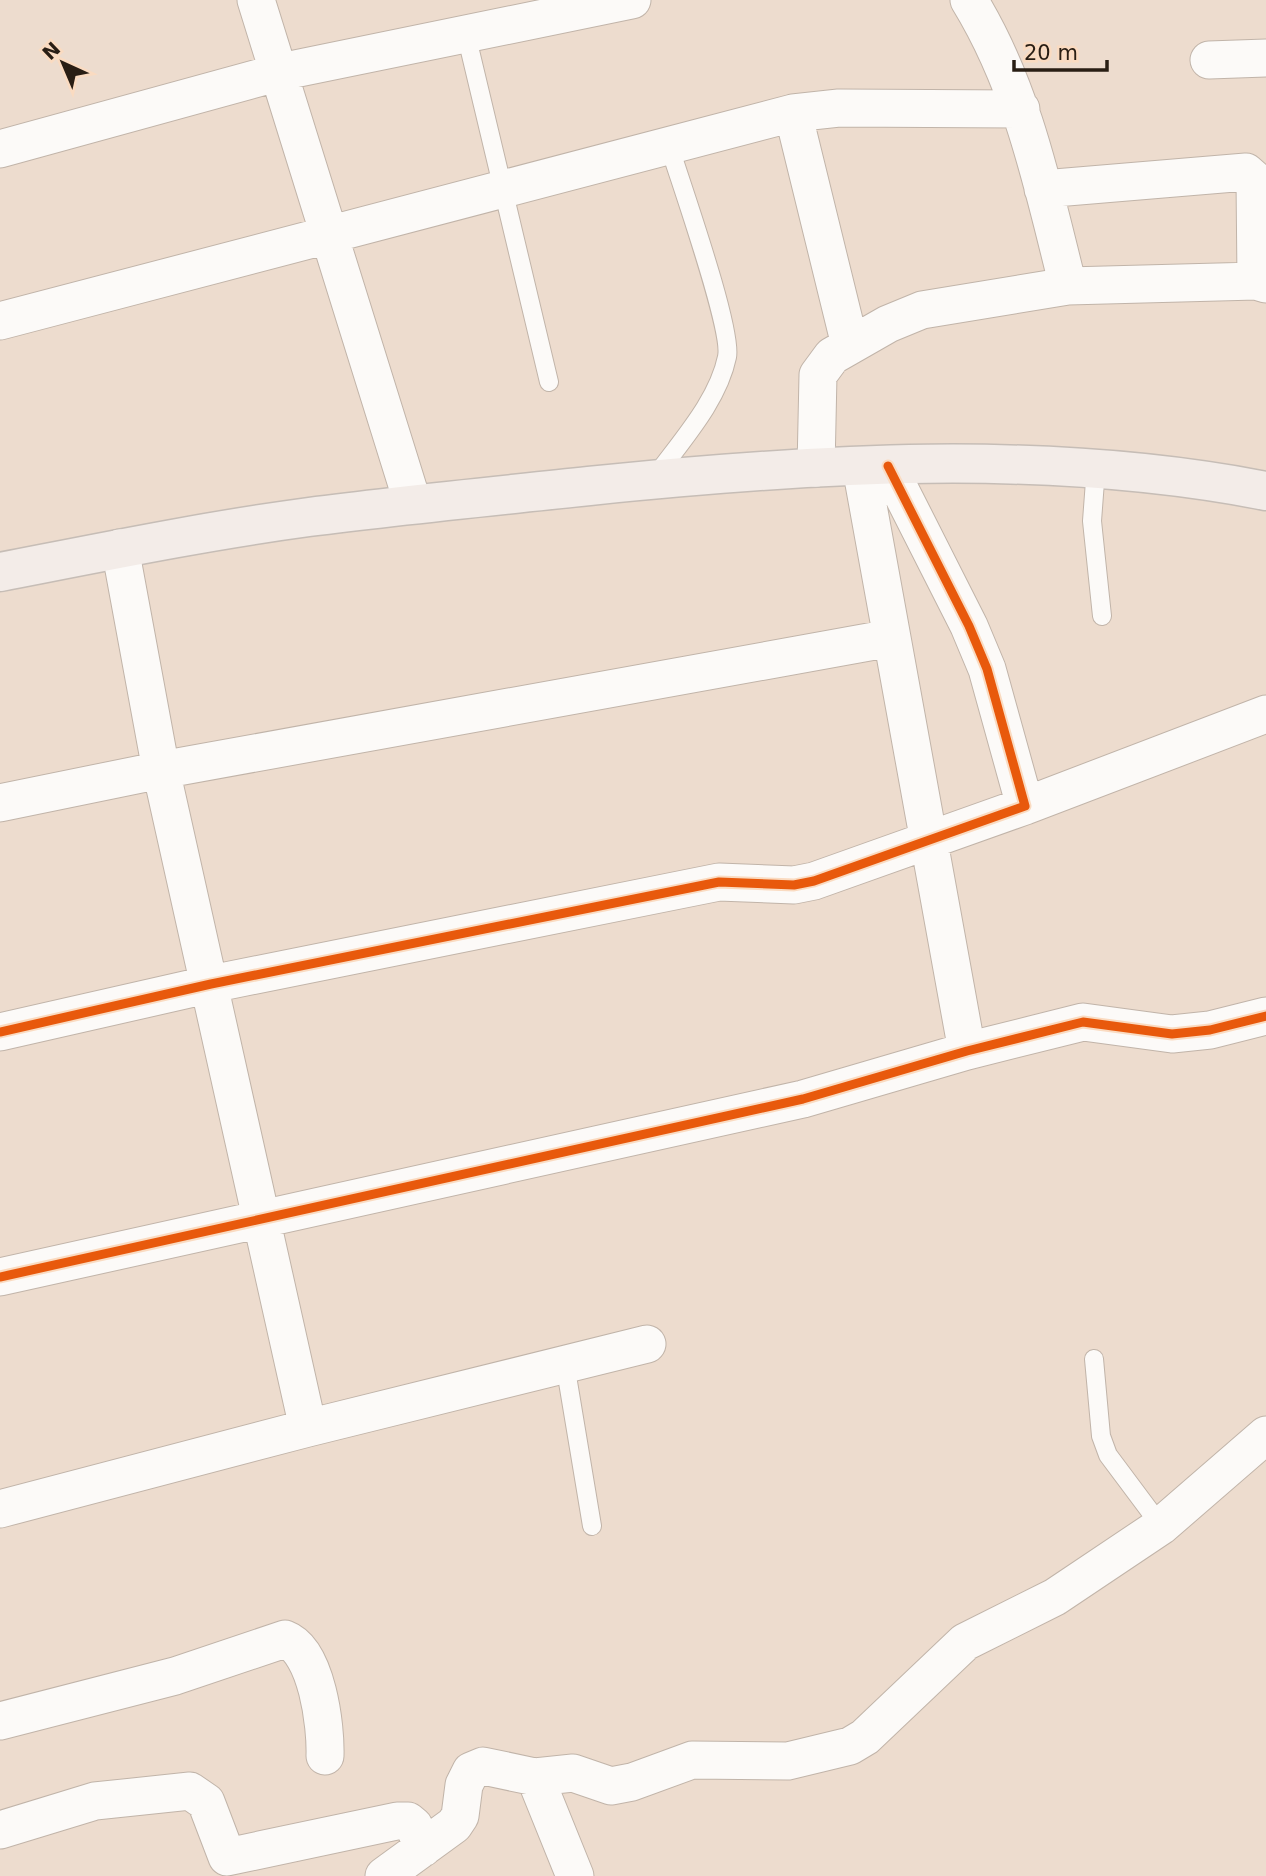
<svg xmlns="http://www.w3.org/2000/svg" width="1266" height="1876" viewBox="0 0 1266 1876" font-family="'DejaVu Sans',sans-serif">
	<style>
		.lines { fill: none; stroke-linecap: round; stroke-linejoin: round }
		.service-casing { stroke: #c1b4a9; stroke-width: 20 }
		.minor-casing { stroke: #c1b4a9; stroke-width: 39 }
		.trunk-casing { stroke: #c6bdb6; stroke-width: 41 }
		.service { stroke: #fcfaf8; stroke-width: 18 }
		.minor { stroke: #fcfaf8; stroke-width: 37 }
		.trunk { stroke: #f3ece8; stroke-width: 38 }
		.cycleway-casing { stroke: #fadbc1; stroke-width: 13 }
		.cycleway { stroke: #e8590c; stroke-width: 9 }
	</style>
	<rect width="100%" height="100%" fill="#eddcce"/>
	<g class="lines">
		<g class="service-casing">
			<path id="service" d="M466,34L549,382
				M1096,468L1092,521L1102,616
				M655,477C681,441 718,401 727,357C733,330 680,181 669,145
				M1094,1359L1101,1436L1108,1455L1161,1526
				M565,1364L592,1526"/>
		</g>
		<g class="minor-casing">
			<path id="minor" d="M256,0L413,504
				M1209,60L1266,58
				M0,149L280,72L632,0
				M1043,189L1246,172L1255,180L1256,281
				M1068,286L1256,281L1266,284
				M0,321L793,113
				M850,345L793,113L839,108L1021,109
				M861,467L967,1051
				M816,468L818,375L832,356L888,324L922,310L1068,286C1043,187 1023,88 969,0
				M120,548L161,770L308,1428
				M0,803L161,770L891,638
				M1025,806L1266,714
				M0,1032L211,984L719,882L794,885L814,881L1025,806L987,669L969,626L888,466
				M0,1277L803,1099L967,1051L1083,1022L1172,1034L1210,1030L1266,1016
				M0,1509L308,1428L647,1344
				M0,1721L175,1676L285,1639C317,1651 326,1726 325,1756
				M535,1777L575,1876
				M0,1830L95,1801L190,1791L206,1802L227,1857L397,1821H408L414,1826L423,1848
				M384,1876L454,1825L460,1816L464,1785L471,1771L483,1766L535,1777L573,1773L611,1786L632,1782L692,1760L788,1761L850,1746L865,1737L965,1642L1055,1597L1161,1526L1266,1435"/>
		</g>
		<g class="trunk-casing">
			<path id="trunk" d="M0,572C103,552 205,531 309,517C402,505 496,496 589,486C813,463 1044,448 1266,491"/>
		</g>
		<use href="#service" class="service"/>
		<use href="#minor" class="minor"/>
		<use href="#trunk" class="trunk"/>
		<g class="cycleway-casing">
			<path id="cycleway" d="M0,1032L211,984L719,882L794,885L814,881L1025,806L987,669L969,626L888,466
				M0,1277L803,1099L967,1051L1083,1022L1172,1034L1210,1030L1266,1016"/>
		</g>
		<use href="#cycleway" class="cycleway"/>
	</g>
	<g transform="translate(63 63) rotate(316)" stroke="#fadbc1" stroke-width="5" paint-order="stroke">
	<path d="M0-5L12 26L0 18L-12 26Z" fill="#291e14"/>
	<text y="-10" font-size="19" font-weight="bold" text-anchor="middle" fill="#291e14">N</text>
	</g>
	<path d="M1014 60v10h93v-10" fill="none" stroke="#291e14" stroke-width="3.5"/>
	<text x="1024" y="60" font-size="21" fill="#291e14" stroke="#fadbc1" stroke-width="5" paint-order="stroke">20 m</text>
</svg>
